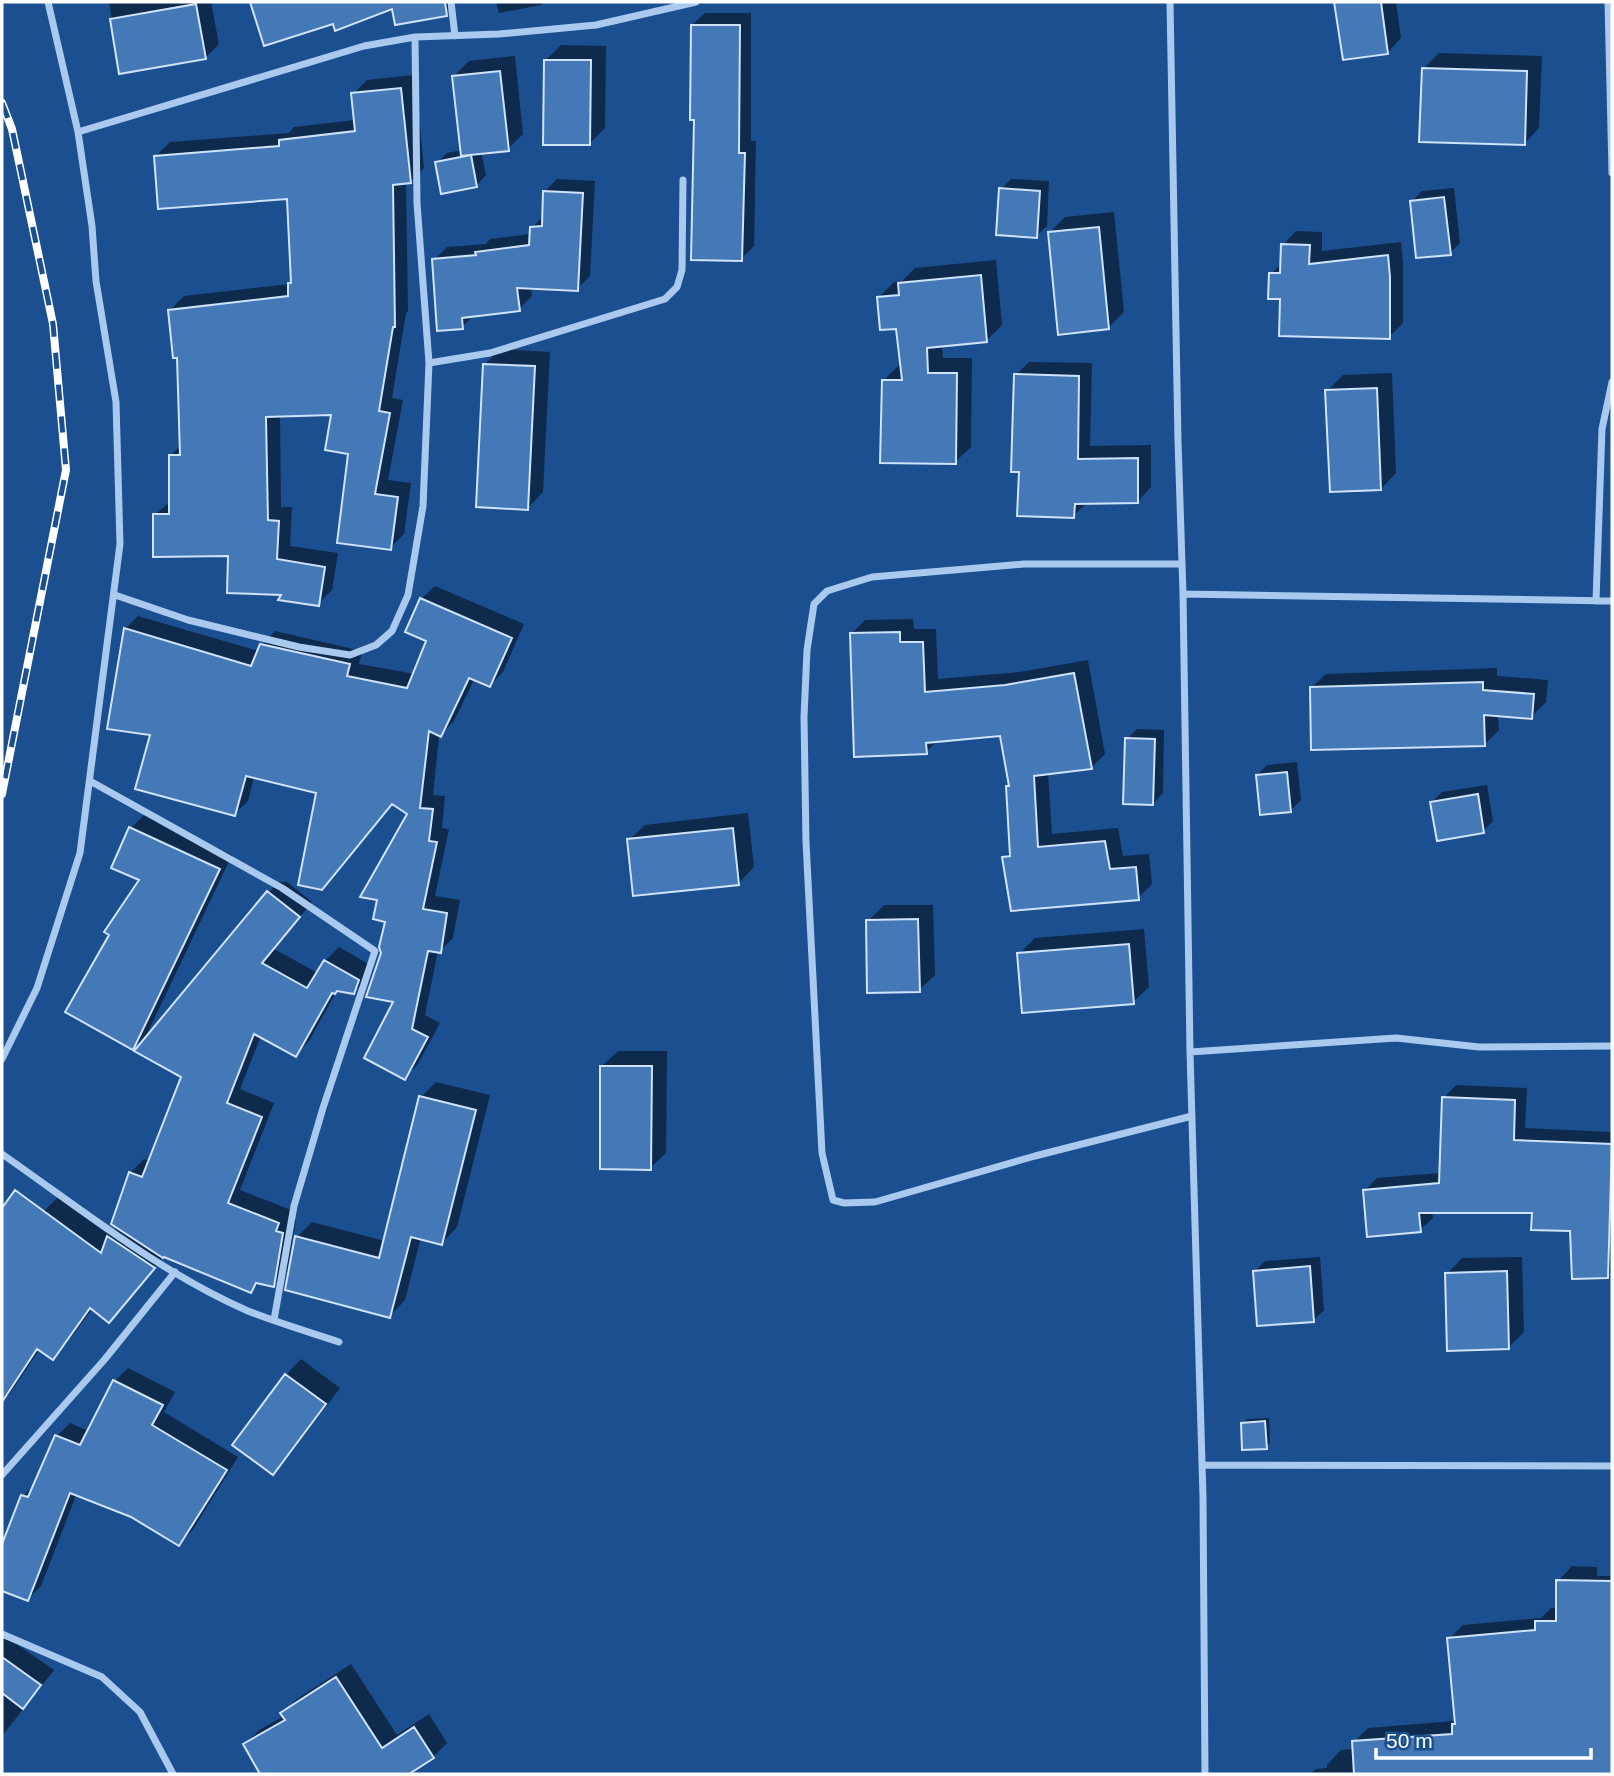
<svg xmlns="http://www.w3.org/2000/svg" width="1614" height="1776" viewBox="0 0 1614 1776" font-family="Helvetica,sans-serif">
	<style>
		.shadow { fill: #0007 }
		.building { fill: #4478b7; stroke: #cfe3fa; stroke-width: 2 }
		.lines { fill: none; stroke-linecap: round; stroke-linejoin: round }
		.street { stroke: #a9c9ee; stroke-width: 7 }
		.rail-casing { stroke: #fff; stroke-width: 8 }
		.rail { stroke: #1b4f8f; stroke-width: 5; stroke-dasharray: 16; stroke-linecap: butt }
	</style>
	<rect width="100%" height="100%" fill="#1b4f8f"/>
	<path class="shadow" d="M109,2H211L219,44L205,58L121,72Z
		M252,2H454L441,15L393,7L334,22L266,44Z
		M496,2H545L541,5L499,13Z
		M1336,2H1396L1401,38L1387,53L1344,58Z
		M705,13H751V141H756L754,246L741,259L696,118L692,25Z
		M561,45L606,46L605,128L589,144L546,60Z
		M1439,53L1542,56L1539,128L1524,144L1423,69Z
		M515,56L523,134L508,149L481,152L486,175L476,186L437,163L447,153L462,150L454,76L469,61Z
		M415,75L424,168L410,182H406L408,311L406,313L392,398L403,400L388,480L411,483L404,534L390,548L334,413L280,414L281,507H292L290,546L338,553L332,590L318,604L283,593L230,555L155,515L171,501V455L182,444L179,356L170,310L184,296L290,284L292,281L289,197L156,156L170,142L289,133L294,127L355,120L353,94L367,80Z
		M557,179L595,181L590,276L577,289L531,287L532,296L519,309L474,315L462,327L434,260L447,247L486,244L490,239L531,234L532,228L544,215V192Z
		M1011,179L1049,181L1047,226L1036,236L1001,189Z
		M1454,188L1460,243L1450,253L1412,201L1422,191Z
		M1114,212L1124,312L1108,328L1050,232L1065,217Z
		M1296,231L1322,232V251L1401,242L1403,263V323L1389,337L1271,274L1282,263L1283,245Z
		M996,260L1002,325L987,340L942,345L943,358H972L971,447L955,462L883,381L899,365H902L898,327L879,297L894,282L902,281L915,268Z
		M500,349L550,352L543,492L528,508L484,365Z
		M1029,362L1092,363L1090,446L1151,445V487L1138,501L1088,502L1073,516L1021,470L1016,375Z
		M1392,373L1396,473L1381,489L1327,391L1343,375Z
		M435,586L524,624L503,672L490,685L475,678L454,721L439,736L433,795L445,796L442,828L449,829L435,896L460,900L453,938L440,951H438L425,1015L440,1023L418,1064L405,1077L396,1001L383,953L410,814L393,803L335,874L318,791L254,777L248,801L234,814L152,734L125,629L138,616L259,651L262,645L275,631L362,651L359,664L415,674L429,640L421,599Z
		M913,619L914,629H936L938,679L1020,672L1088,660L1105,754L1091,768L1048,773L1052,834L1118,828L1123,856L1149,854L1152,884L1138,898L1004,858L1011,850L1007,786L1010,784L1002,734L938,740L926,752L851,634L865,620Z
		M1497,668V676L1548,680L1546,702L1531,717L1498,715L1499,730L1484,745L1311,688L1326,674Z
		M1137,729L1164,730L1163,793L1153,804L1127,739Z
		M1297,762L1301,800L1291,810L1257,775L1267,765Z
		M1487,785L1493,821L1483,831L1432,802L1442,792Z
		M748,813L754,867L739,883L629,840L645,825Z
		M145,814L232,855L147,1034L133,1048L141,879L131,828Z
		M279,882H287L312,902L274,949L318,973L325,961L339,947L372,966L368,978L354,992L338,989L309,1041L295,1055L261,1036L240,1089L274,1103L240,1190L291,1210L288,1218L296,1220L287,1272L273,1285L260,1282L251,1291L165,1255L109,1321L93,1308L66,1344L53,1358L40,1349L11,1392L2,1402V1274L44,1211L58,1197L109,1235L118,1227L130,1173L144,1159L150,1161L265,896Z
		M884,905H933L935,975L919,990L868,921Z
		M1144,929L1149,987L1133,1002L1019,954L1035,938Z
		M618,1051H667L666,1153L650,1168L602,1066Z
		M436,1082L490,1095L457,1227L442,1243L421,1237L405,1300L390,1316L297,1237L312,1222L385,1241L421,1097Z
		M1456,1085L1527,1088L1525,1128L1612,1132V1271L1607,1276L1572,1230L1533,1211H1432L1433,1218L1420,1230L1364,1191L1377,1178L1441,1173L1444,1098Z
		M1320,1257L1324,1310L1314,1320L1255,1271L1265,1261Z
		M1522,1257L1524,1332L1508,1348L1447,1274L1462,1258Z
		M301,1359L340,1388L288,1457L273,1473L286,1375Z
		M128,1368L175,1392L164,1412L238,1457L192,1531L179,1544L132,1515L77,1493L41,1586L28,1599L2,1589V1549L23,1496L36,1483L57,1436L70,1423L89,1431L115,1381Z
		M1269,1418L1270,1443L1266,1447L1243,1424L1247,1419Z
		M1572,1566L1597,1567V1576H1612V1774H1310L1316,1769L1327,1768V1765L1341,1750L1354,1749V1742L1368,1728L1454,1721V1701L1449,1639L1463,1625L1541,1618L1551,1608H1558V1581Z
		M2,1634L54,1670L2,1736Z
		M351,1664L397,1735L429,1714L447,1743L433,1757L406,1774H262L245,1745L259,1730L284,1716L282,1713L297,1699Z"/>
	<path class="building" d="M250,2H445L447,16L395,25L392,9L335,31L333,24L264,46Z
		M1334,2H1381L1388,54L1343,60Z
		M196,4L206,59L119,74L110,19Z
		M691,25H740L739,153H745L742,261L691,260L694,120H690Z
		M544,60H591L590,145H543Z
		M1422,68L1527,71L1525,145L1419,142Z
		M500,71L509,151L461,156L452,76Z
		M401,88L411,183L393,185L395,327H393L379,411L390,413L375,494L398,497L391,550L337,543L348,454L325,450L331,415L266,417L268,520L279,521L277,559L325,567L319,606L278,600L281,595L227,593L228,556L153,557V514H169V455H180L177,358H173L168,310L288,296V283H291L287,199L158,209L154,156L279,146V140L355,131L351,93Z
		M471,155L477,187L441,194L435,162Z
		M999,188L1040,191L1037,238L996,235Z
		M543,191L583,193L578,291L517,288L520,311L462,318L463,329L437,331L432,259L476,255L475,252L529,245L530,227L542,226Z
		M1444,197L1451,255L1416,258L1410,201Z
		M1099,227L1109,329L1058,335L1048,232Z
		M1281,244L1310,245L1309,264L1388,255L1390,277V339L1279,336L1280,299H1268L1269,273H1280Z
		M981,275L987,342L927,348L928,373H957L956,464L880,463L882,380H902L896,329L880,330L877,297L899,295L898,283Z
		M483,364L535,366L528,510L476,507Z
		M1014,374L1079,376L1078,459L1138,458V503L1075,504L1074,518L1017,516L1019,472H1011Z
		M1377,388L1381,490L1330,492L1325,390Z
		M420,598L512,638L490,687L469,678L441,737L429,731L420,808L433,809L429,841L437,842L423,909L447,913L441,953L428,951L412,1029L428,1037L405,1080L364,1058L393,1002L366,997L381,953L379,947L385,922L373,919L377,900L360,897L407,814L392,804L322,890L298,885L316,793L246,776L235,816L135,789L150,735L107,729L124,628L251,666L260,644L350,664L347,676L407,688L426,641L405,632Z
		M900,632V642H923L925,692L1005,685L1074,673L1092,769L1034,776L1038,847L1105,841L1110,869L1136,867L1139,900L1011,911L1002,857L1010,856L1006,786H1009L1000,736L926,743L927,754L854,757L850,633Z
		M1483,682V690L1534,694L1532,719L1484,715L1485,746L1311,750L1310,687Z
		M1125,738L1155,739L1153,805L1123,804Z
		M1287,772L1291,812L1260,815L1256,775Z
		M1478,794L1484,833L1437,841L1430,802Z
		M129,827L220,869L133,1050L65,1012L109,935L104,932L139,880L111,868Z
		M733,828L739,885L633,896L627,839Z
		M267,891L300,917L262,963L307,988L324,960L359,980L354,994L337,991L335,994L332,993L296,1057L254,1034L227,1103L262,1117L228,1203L279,1223L276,1231L283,1233L274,1287L256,1283L251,1293L164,1257L163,1258L111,1224L129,1172L142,1177L181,1077L134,1051Z
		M918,919L920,992L867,993L866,920Z
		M1129,944L1134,1004L1022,1013L1017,953Z
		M600,1066H652L651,1170L600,1169Z
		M419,1096L476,1110L442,1245L411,1237L390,1318L285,1290L295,1236L379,1258Z
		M1442,1097L1515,1100L1514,1140L1612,1144L1608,1278L1572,1279L1570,1231L1531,1230L1532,1213H1419L1421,1232L1367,1237L1363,1190L1439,1183Z
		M15,1190L101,1253L107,1236L155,1268L109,1323L90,1308L53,1360L37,1349L2,1402V1208Z
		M1310,1266L1314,1322L1257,1326L1253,1271Z
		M1507,1271L1509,1349L1447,1351L1445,1273Z
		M285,1374L326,1404L273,1475L232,1445Z
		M113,1380L163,1405L152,1425L227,1470L179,1546L131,1517L70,1493L28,1601L2,1591V1544L21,1495L28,1497L55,1435L80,1445Z
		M1265,1421L1267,1449L1242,1450L1241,1423Z
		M1556,1580L1612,1581V1774H1354L1352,1741L1452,1734V1724H1455L1447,1638L1535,1630V1621H1556Z
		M2,1657L41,1685L23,1709L2,1693Z
		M336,1677L382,1748L414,1727L434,1758L409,1774H260L243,1744L285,1720L280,1713Z"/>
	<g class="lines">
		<path class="street" d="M451,2L455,36
			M1170,2L1178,441L1183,594L1190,1052L1203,1497L1205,1774
			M1608,2L1612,173
			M78,132L364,46L415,37L499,34L596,25L696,2
			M429,363L490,353L665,299L677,287L682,270L683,180
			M1182,564H1024L872,577L827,591L814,604L807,650L804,717L806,842L822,1153L833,1200L844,1203L875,1202L1035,1156L1192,1116
			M1183,594L1612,601
			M115,595L188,620L299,647L350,655L376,645L392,631L408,595L423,506L429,363L417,203L415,37
			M1596,601L1602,429L1612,382
			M90,781L282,888L375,951L323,1108L294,1206L274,1320
			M1190,1052L1396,1038L1479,1047L1612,1046
			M2,1059L37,988L80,853L120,544L116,402L96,281L92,226L78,132L48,2
			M2,1154C81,1209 159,1272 248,1311C278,1323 309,1332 339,1342
			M1202,1465L1612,1466
			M2,1475L105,1359L175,1272
			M2,1634L102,1677L140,1712L173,1774"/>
		<g class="rail-casing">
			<path id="rail" d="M2,103L12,129L53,324L66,470L2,794"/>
		</g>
		<use href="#rail" class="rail"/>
	</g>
	<rect width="1614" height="1776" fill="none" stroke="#ffffff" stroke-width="7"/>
	<path d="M1376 1748v10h215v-10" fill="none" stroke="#ffffff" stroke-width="3.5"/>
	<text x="1386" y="1748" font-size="21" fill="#ffffff" stroke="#1b4f8f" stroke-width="5" paint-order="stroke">50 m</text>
</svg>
